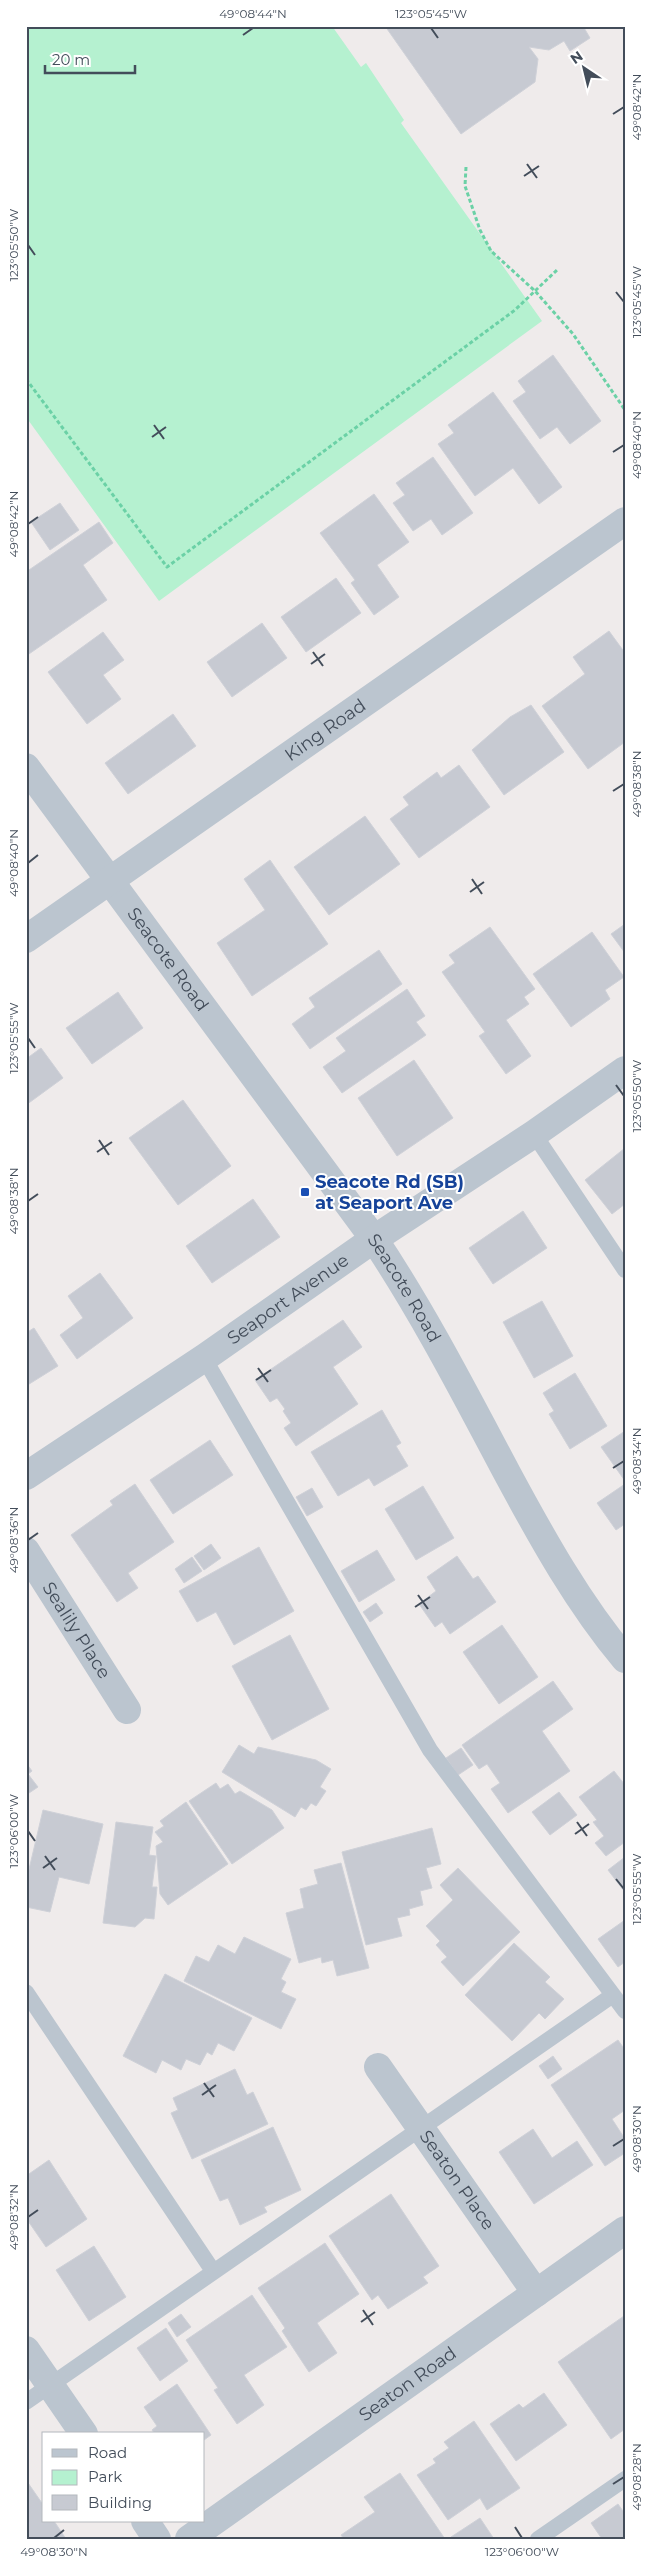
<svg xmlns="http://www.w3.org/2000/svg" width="651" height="2565" viewBox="0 0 651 2565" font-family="Montserrat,sans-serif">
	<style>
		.green { fill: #b5f1d0 }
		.building { fill: #c7cad2; stroke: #cfd1d8 }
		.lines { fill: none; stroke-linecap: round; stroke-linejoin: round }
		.path { stroke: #6bd1a6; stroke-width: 3; stroke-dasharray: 4 2.5; stroke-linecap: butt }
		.service { stroke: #bbc5cf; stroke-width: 16 }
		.minor { stroke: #bbc5cf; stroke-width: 28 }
		.ticks { fill: none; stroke: #434d5a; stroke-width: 2 }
		.transit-dot { fill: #1a4fb4; stroke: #fff; stroke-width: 2 }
		.labels { text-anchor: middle; stroke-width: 4; stroke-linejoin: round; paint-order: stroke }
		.street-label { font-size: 18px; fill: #434d5a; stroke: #fff }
		.transit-label { font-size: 18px; font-weight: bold; fill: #164399; stroke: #fff; text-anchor: start }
		.neatline { fill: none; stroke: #434d5a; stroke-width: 2 }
		.ticks-label { font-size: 12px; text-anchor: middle; fill: #434d5a }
	</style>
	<rect width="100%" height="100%" fill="#efebeb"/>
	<path class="green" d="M26,26H332L361,67L366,63L404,120L401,123L542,321L159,601L26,417Z"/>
	<path class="building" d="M385,26H583L590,38L570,51L564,41L549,50L529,47L538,59L535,82L461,134Z
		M553,355L601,421L570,444L557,427L540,439L513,401L526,392L518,381Z
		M493,392L562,487L539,504L513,468L475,496L438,444L454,433L448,425Z
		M433,457L473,513L442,535L431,519L413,531L393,503L405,495L396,483Z
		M374,494L409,542L377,565L399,597L374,615L351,583L355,580L320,533Z
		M60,503L79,530L50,550L31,522Z
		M99,522L113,543L83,565L107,600L26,656V572Z
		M336,578L361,613L306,652L281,617Z
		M262,623L287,658L232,697L207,662Z
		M609,631L625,653V742L588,769L542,706L585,674L573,657Z
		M103,632L124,660L103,675L121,699L87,724L48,672Z
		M531,705L564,752L504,795L472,750L510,717Z
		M173,714L196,746L128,794L105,763Z
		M459,765L490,807L419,858L390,819L409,805L403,797L437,772L441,778Z
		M365,816L400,864L329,915L294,867Z
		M270,860L328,944L252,996L217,943L265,910L244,879Z
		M625,924V953L611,934Z
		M490,927L535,989L524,997L529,1004L506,1020L531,1056L506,1074L479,1036L485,1032L442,972L455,963L449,955Z
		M592,932L624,977L605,990L610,999L571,1027L533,974Z
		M379,950L402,984L310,1049L292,1024L315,1007L309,998Z
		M407,989L425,1016L416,1022L426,1035L342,1093L323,1067L346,1051L336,1038Z
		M118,992L143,1028L92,1064L66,1028Z
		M41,1048L63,1078L26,1105V1059Z
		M414,1060L453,1118L397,1156L358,1098Z
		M183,1100L231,1166L178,1205L129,1138Z
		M625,1148V1204L612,1214L585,1180Z
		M253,1199L280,1237L212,1283L186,1246Z
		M523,1211L547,1248L493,1284L469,1248Z
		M100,1273L133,1318L77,1359L60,1335L83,1318L68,1296Z
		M542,1301L573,1356L534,1378L503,1322Z
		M343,1320L362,1347L333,1367L358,1404L296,1446L284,1428L291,1423L283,1411L285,1409L277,1398L270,1402L255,1380Z
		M34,1328L58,1366L26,1386V1333Z
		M575,1373L607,1426L570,1449L549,1414L554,1411L543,1393Z
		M382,1410L401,1443L396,1446L408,1466L374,1486L369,1478L338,1496L311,1452Z
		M625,1431V1481L601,1447Z
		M210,1440L233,1475L173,1514L150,1480Z
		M135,1484L174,1542L128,1573L138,1588L117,1602L71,1535L113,1505L110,1501Z
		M625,1484V1524L616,1530L597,1503Z
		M423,1486L454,1538L416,1560L385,1509Z
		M312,1488L323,1507L307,1516L296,1497Z
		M211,1544L221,1558L204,1570L194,1556Z
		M259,1547L294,1611L234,1645L216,1612L197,1622L179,1591Z
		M377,1550L395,1580L359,1602L341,1571Z
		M457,1556L473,1579L478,1576L496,1602L450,1634L442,1622L435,1627L419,1604L436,1591L427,1577Z
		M192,1557L202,1571L184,1583L175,1569Z
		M376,1603L383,1613L370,1622L363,1612Z
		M502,1625L538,1677L499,1704L463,1652Z
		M290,1635L329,1709L272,1740L232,1666Z
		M553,1681L573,1709L542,1731L570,1771L508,1813L491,1789L500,1783L487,1764L479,1769L462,1745Z
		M239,1745L254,1754L258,1747L316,1760L331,1769L320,1787L326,1791L316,1806L311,1803L306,1810L301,1807L295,1817L222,1772Z
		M461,1748L473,1765L458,1775L446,1758Z
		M26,1763L32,1771L28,1774L38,1787L26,1795Z
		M614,1771L625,1785V1842L606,1856L595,1843L604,1836L593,1822L597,1820L579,1797Z
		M216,1783L220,1789L228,1784L235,1794L240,1791L272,1810L284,1828L232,1864L189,1801Z
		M559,1792L577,1815L550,1835L532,1812Z
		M186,1802L228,1864L168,1905L160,1894L156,1846L163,1842L155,1832L164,1826L160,1821Z
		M43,1810L103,1824L89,1884L59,1877L50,1912L26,1907V1882Z
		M116,1822L153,1827L149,1855L156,1856L152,1887H157L154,1919L145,1918L135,1927L103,1923Z
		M432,1828L441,1864L426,1868L432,1888L420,1891L423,1905L409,1909L410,1915L397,1918L402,1936L366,1945L342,1852Z
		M625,1857V1891H624L608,1870Z
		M341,1863L369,1968L337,1976L333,1960L322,1963L321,1957L299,1963L286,1913L304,1908L300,1889L318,1884L314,1870Z
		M458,1868L520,1932L463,1986L441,1962L447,1957L436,1945L440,1941L426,1926L453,1900L440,1885Z
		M625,1920V1962L618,1967L598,1939Z
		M244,1937L291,1959L281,1979L286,1982L281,1992L296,1999L281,2029L184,1981L196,1956L209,1962L218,1945L235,1954Z
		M514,1943L550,1977L545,1982L564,1999L545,2019L539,2013L512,2041L465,1995Z
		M165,1974L252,2018L234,2051L218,2043L212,2055L207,2052L200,2065L186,2059L181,2070L162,2060L156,2073L123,2056Z
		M618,2040L625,2050V2110L612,2119L625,2139V2153L605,2166L551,2085Z
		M553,2056L562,2069L548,2079L539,2066Z
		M235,2069L247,2095L253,2092L268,2124L192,2159L171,2113L178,2110L173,2098Z
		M273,2127L301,2190L264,2207L267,2212L240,2225L228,2198L220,2201L201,2160Z
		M533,2129L552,2158L577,2141L593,2165L534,2204L499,2152Z
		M49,2160L87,2219L46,2247L26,2218V2176Z
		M391,2194L439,2266L423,2277L428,2283L388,2309L378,2295L372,2300L329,2236Z
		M325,2243L359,2294L317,2323L337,2353L309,2372L282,2331L285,2328L258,2288Z
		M94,2246L126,2297L89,2321L56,2270Z
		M252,2295L287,2347L244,2375L264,2405L237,2424L214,2390L218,2388L186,2340Z
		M181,2314L191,2327L177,2337L168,2323Z
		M624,2316L625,2429L611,2439L558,2362Z
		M166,2328L188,2361L160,2381L137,2348Z
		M177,2384L211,2435L204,2440V2434H155L152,2430L157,2426L144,2407Z
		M544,2393L567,2425L516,2461L490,2424L519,2404L523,2408Z
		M474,2421L520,2488L487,2510L480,2498L448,2520L417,2475L436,2463L433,2459L449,2448L444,2442Z
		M400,2473L445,2539H344L341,2535L375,2512L364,2497Z
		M26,2480L44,2506V2521H54L66,2539H26Z
		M618,2504L625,2514V2539H602L591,2523Z
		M480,2518L494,2539H452L451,2537Z"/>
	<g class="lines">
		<path class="path" d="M466,167L465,186L480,230L491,251L535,291L573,334L625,410
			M26,379L167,567L515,310L558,269"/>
		<path class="service" d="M534,1134L625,1270
			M204,1358L430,1750L625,2011
			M26,1992L213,2271
			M26,2402L613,1995
			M538,2539L625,2479"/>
		<g class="minor">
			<path id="s1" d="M26,767L374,1239C424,1314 465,1394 507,1473C542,1538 578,1603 625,1659"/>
			<path id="s2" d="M26,939L625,521"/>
			<path id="s3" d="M26,1476L204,1358L374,1239L534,1134L625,1070"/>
			<path id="s4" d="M26,1551L127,1710"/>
			<path id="s5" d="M378,2067L536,2293"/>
			<path d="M26,2350L84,2434"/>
			<path d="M145,2521L157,2539"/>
			<path id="s6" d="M189,2539L625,2230"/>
		</g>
	</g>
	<path class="ticks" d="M431,28L438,38M243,35L253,28M613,114L624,107M527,164L537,178M524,176L539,166M28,245L35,255M616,292L624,302M154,425L164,439M152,437L166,427M613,452L624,445M28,524L38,517M313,652L323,666M311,664L325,654M613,791L624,784M28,863L38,855M472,879L482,894M470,892L484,882M28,1038L35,1048M616,1085L624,1096M99,1140L109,1155M97,1152L112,1142M28,1201L38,1194M258,1368L268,1382M256,1380L271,1370M613,1468L624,1461M28,1540L38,1533M418,1595L428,1609M415,1607L430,1597M577,1822L587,1836M28,1831L35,1841M575,1834L589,1824M45,1856L55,1870M43,1868L57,1858M616,1879L624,1889M204,2083L214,2097M202,2095L216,2085M613,2146L624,2139M28,2217L38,2210M363,2310L373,2325M361,2322L375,2312M613,2484L624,2477M515,2527L522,2538M54,2538L64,2530"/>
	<rect class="transit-dot" x="300" y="1187" width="10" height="10" rx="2.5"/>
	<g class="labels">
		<g class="street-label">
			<text dy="6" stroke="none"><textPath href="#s2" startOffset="365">King Road</textPath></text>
			<text dy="6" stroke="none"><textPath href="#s1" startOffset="239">Seacote Road</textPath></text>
			<text dy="6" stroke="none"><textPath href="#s1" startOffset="644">Seacote Road</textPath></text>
			<text dy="6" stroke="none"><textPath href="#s3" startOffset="316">Seaport Avenue</textPath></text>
			<text dy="6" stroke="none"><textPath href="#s4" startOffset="94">Sealily Place</textPath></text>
			<text dy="6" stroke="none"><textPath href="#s5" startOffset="138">Seaton Place</textPath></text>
			<text dy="6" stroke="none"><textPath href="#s6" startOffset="268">Seaton Road</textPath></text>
		</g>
		<g class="transit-label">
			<text x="315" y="1188">Seacote Rd (SB)<tspan x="315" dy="21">at Seaport Ave</tspan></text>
		</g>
	</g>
	<rect width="651" height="2565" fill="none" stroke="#ffffff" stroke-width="55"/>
	<rect x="42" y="2432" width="162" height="90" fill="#ffffff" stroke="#b4b8bd"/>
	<rect x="52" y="2449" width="25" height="8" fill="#bbc5cf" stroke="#b4b8bd"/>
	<text x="88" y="2458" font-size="15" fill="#434d5a">Road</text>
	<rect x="52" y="2470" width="25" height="15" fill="#b5f1d0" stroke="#b4b8bd"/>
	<text x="88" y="2482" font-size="15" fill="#434d5a">Park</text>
	<rect x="52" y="2495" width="25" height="15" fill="#c7cad2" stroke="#b4b8bd"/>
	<text x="88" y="2508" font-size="15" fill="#434d5a">Building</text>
	<g transform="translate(584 68) rotate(325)" stroke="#ffffff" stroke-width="4" paint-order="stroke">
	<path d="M0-4L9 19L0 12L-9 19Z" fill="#434d5a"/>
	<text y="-8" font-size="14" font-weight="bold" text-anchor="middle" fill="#434d5a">N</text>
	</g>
	<path d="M45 65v8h90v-8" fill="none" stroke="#434d5a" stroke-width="2.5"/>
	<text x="52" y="65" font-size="15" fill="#434d5a" stroke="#ffffff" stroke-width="4" paint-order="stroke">20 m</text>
	<rect x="28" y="28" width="596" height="2510" class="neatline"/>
	<g class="ticks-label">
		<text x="253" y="18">49°08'44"N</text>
		<text x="431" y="18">123°05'45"W</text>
		<text transform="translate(637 107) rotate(-90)" y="4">49°08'42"N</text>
		<text transform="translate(14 245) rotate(-90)" y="4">123°05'50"W</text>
		<text transform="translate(637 302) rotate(-90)" y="4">123°05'45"W</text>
		<text transform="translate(637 445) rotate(-90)" y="4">49°08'40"N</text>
		<text transform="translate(14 524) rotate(-90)" y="4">49°08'42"N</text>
		<text transform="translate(637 784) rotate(-90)" y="4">49°08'38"N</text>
		<text transform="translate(14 863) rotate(-90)" y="4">49°08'40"N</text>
		<text transform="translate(14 1038) rotate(-90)" y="4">123°05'55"W</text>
		<text transform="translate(637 1096) rotate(-90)" y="4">123°05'50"W</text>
		<text transform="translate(14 1201) rotate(-90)" y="4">49°08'38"N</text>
		<text transform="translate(637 1461) rotate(-90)" y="4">49°08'34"N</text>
		<text transform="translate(14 1540) rotate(-90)" y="4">49°08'36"N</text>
		<text transform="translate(14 1831) rotate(-90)" y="4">123°06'00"W</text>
		<text transform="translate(637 1889) rotate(-90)" y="4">123°05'55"W</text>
		<text transform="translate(637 2139) rotate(-90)" y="4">49°08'30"N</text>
		<text transform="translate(14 2217) rotate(-90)" y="4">49°08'32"N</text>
		<text transform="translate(637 2477) rotate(-90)" y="4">49°08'28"N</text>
		<text x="54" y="2556">49°08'30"N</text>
		<text x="522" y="2556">123°06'00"W</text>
	</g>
</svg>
